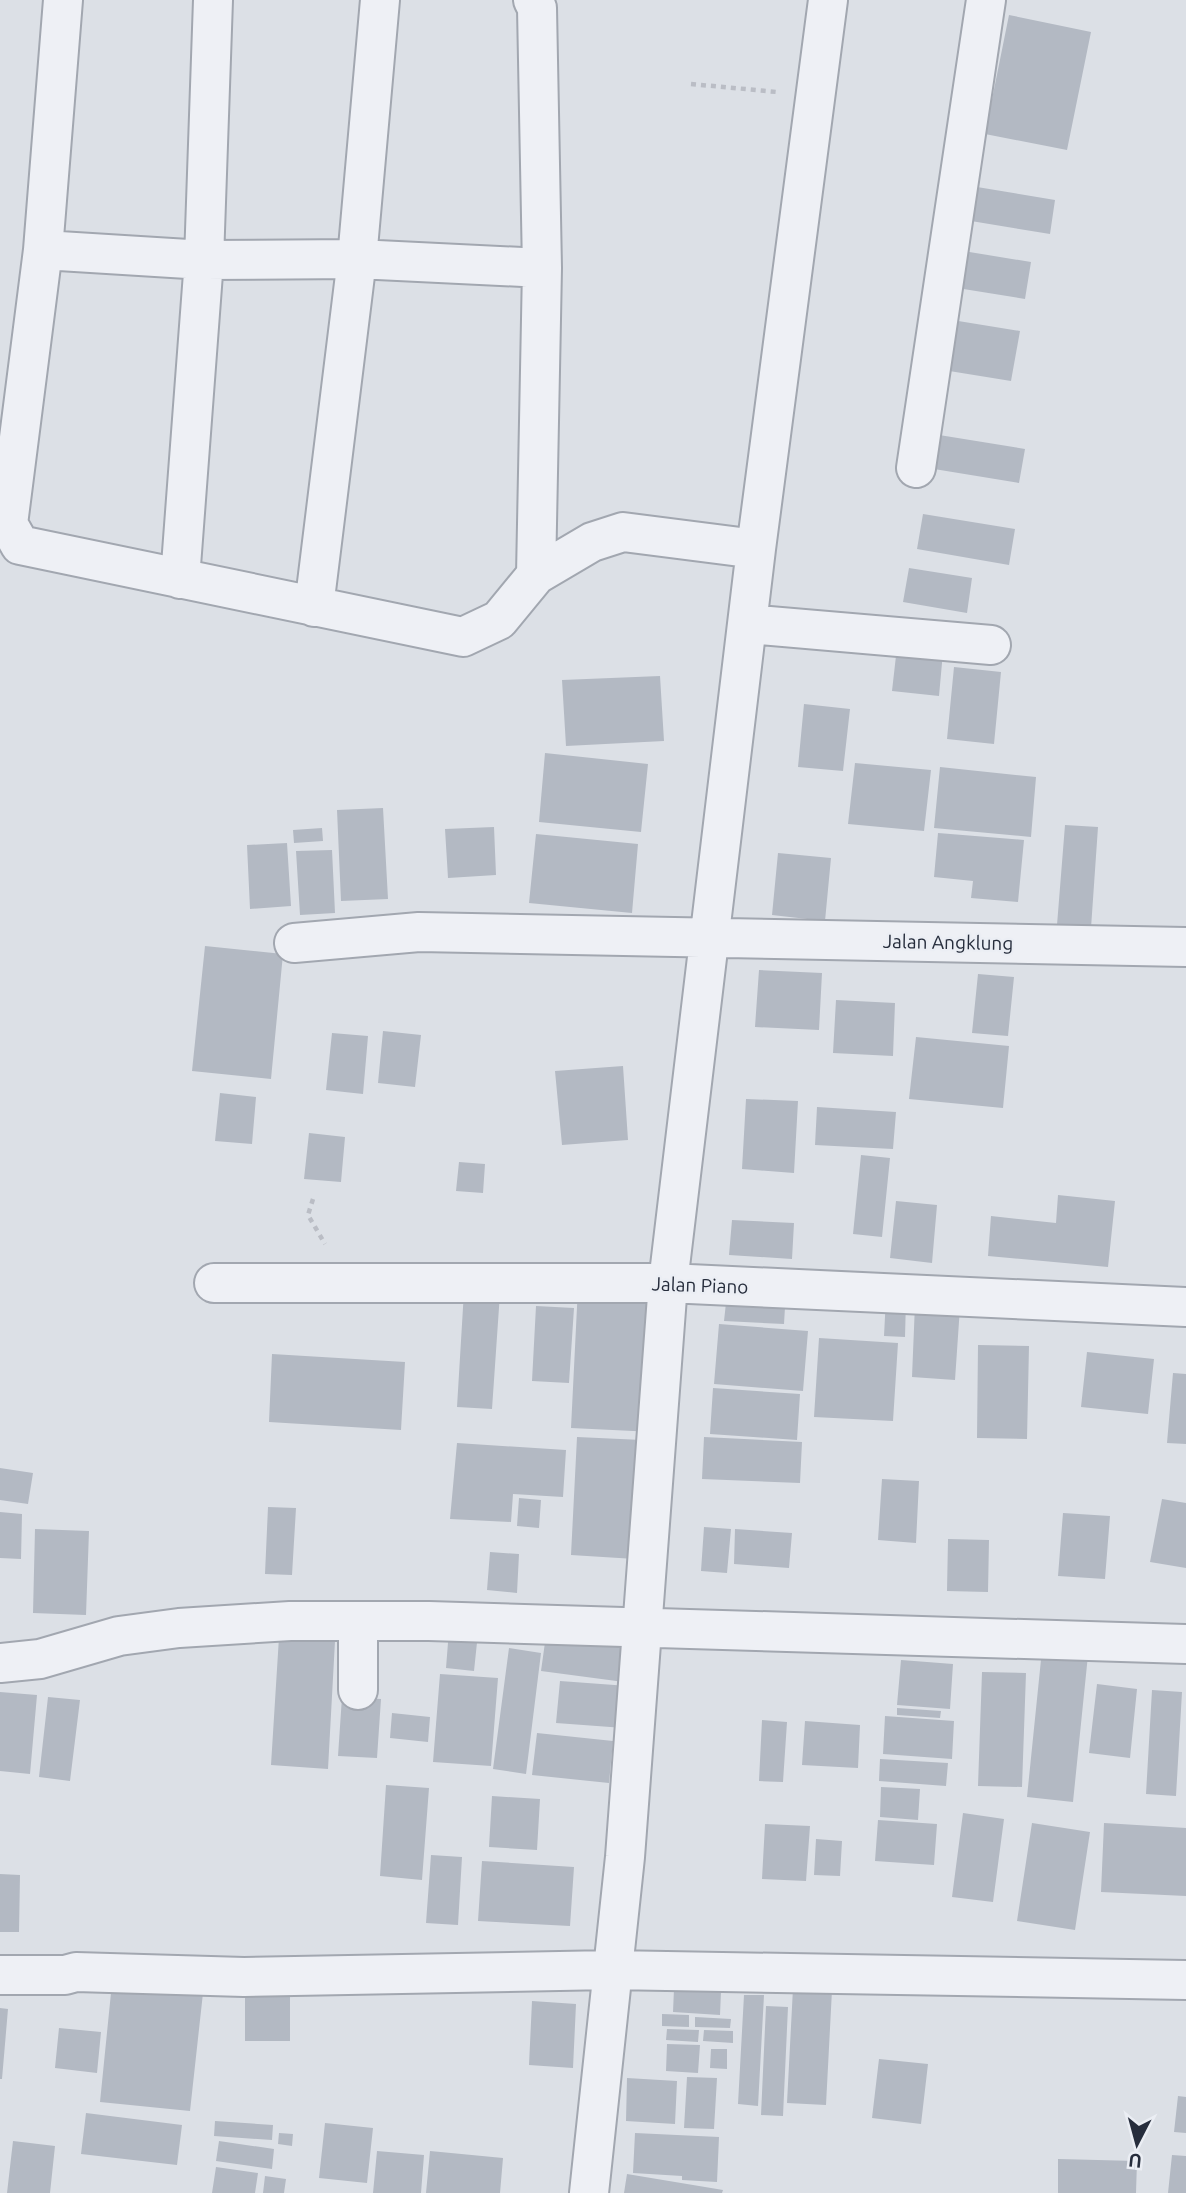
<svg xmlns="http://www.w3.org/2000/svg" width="1186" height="2193" viewBox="0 0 1186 2193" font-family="Ubuntu,sans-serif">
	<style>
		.building { fill: #b3b9c3 }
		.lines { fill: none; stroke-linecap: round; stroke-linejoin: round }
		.minor-casing { stroke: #a2a7b0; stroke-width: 42 }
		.path { stroke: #babdc5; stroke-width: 4.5; stroke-dasharray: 5 5; stroke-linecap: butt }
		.minor { stroke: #eef0f5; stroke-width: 38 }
		.labels { text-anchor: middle; stroke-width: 5; stroke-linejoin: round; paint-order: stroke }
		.street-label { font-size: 19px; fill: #262d3c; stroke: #ebeef4 }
	</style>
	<rect width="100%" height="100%" fill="#dce0e6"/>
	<path class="building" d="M1009,15L1091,32L1067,150L985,134Z
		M971,186L1055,200L1050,234L965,220Z
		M957,250L1031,262L1025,299L951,287Z
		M946,319L1020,331L1011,381L937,369Z
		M933,434L1025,449L1019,483L928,468Z
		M923,514L1015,529L1009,565L917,549Z
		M909,568L972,578L967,613L903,602Z
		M897,647L943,652L939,696L892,691Z
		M954,667L1001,672L994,744L947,739Z
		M660,676L664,741L566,746L562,680Z
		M804,704L850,709L843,771L798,767Z
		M545,753L648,764L641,832L539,822Z
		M855,763L931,770L924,831L848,824Z
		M940,767L1036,777L1031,837L934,828Z
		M383,808L388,899L341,901L337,810Z
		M1065,825L1098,827L1091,928L1057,925Z
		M494,827L496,875L448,878L445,829Z
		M322,828L323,841L294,843L293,830Z
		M938,833L1024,840L1018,902L971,898L973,881L934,877Z
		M536,834L638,844L632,913L529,903Z
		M287,843L291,906L250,909L247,845Z
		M332,850L335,913L300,915L296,851Z
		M778,853L831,858L825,921L772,915Z
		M205,946L283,954L271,1079L192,1071Z
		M759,970L822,973L819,1030L755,1027Z
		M978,974L1014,977L1008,1036L972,1033Z
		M836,1000L895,1003L893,1056L833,1053Z
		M383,1031L421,1035L415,1087L378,1083Z
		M332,1033L368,1036L363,1094L326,1090Z
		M916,1037L1009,1046L1003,1108L909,1099Z
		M623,1066L628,1140L562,1145L555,1071Z
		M220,1093L256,1097L252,1144L215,1141Z
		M746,1099L798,1101L794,1173L742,1169Z
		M817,1107L896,1112L893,1149L815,1145Z
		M309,1133L345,1137L341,1182L304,1179Z
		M861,1155L890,1158L882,1237L853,1234Z
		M459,1162L485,1164L483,1193L456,1191Z
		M1058,1195L1115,1201L1108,1267L988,1256L991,1216L1056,1223Z
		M896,1201L937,1205L932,1263L890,1258Z
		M732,1220L794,1223L792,1259L729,1255Z
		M578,1287L662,1294L654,1432L571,1428Z
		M464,1291L500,1293L492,1409L457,1407Z
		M886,1297L906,1300L905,1337L884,1336Z
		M726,1303L785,1307L784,1324L724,1321Z
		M915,1304L960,1307L955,1380L912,1377Z
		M536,1306L574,1308L569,1383L532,1381Z
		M719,1324L808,1331L803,1391L714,1384Z
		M819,1338L898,1343L893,1421L814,1417Z
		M978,1345L1029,1346L1027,1439L977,1438Z
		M1087,1352L1154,1359L1148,1414L1081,1407Z
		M272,1354L405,1362L401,1430L269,1422Z
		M1173,1373L1186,1374V1444L1167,1443Z
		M713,1388L800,1394L797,1440L710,1434Z
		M577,1437L642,1440L635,1559L571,1555Z
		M704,1437L802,1442L800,1483L702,1479Z
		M457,1443L566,1450L563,1497L513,1494L511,1522L450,1519Z
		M0,1468L33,1473L28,1504L0,1500Z
		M882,1479L919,1481L916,1543L878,1540Z
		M519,1498L541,1500L539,1528L517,1526Z
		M1162,1499L1186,1503V1568L1150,1562Z
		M268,1507L296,1508L292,1575L265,1574Z
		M0,1512L22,1514L21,1559L0,1558Z
		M1063,1513L1110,1516L1105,1579L1058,1576Z
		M704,1527L731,1529L727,1573L701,1571Z
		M35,1529L89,1531L86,1615L33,1613Z
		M735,1529L792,1533L789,1568L734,1564Z
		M948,1539L989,1540L988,1592L947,1591Z
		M490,1552L519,1554L517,1593L487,1590Z
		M547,1628L630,1639L624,1682L541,1671Z
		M449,1630L478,1633L474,1671L446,1668Z
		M279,1637L335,1641L328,1769L271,1765Z
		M509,1648L541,1653L526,1774L493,1769Z
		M1042,1650L1088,1655L1073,1802L1027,1797Z
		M901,1660L953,1664L950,1709L897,1705Z
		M982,1672L1026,1673L1022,1787L978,1786Z
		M440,1674L498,1678L491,1766L433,1762Z
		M560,1681L628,1686L624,1728L556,1723Z
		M1097,1684L1137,1689L1130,1758L1089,1753Z
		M1152,1690L1182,1692L1176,1796L1146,1794Z
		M0,1692L37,1695L30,1774L0,1771Z
		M48,1697L80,1700L70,1781L39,1777Z
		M342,1697L381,1699L377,1758L338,1756Z
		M897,1708L941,1711L940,1718L897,1715Z
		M392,1713L430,1717L428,1742L390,1738Z
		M885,1716L954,1721L952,1759L883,1754Z
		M762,1720L787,1722L783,1782L759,1781Z
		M805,1721L860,1725L858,1768L802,1765Z
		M537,1733L613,1741L609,1783L532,1775Z
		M880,1759L948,1763L946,1786L879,1781Z
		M386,1785L429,1788L422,1880L380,1876Z
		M881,1787L920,1789L918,1820L880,1817Z
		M492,1796L540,1799L537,1850L489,1847Z
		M963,1813L1004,1819L993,1902L952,1897Z
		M878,1820L937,1824L934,1865L875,1861Z
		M1032,1823L1090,1832L1075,1930L1017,1921Z
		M1104,1823L1186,1828V1896L1101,1892Z
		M765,1824L810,1826L806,1881L762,1879Z
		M816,1839L842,1841L840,1876L814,1875Z
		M431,1855L462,1857L458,1925L426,1923Z
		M482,1861L574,1867L570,1926L478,1921Z
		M0,1874L20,1875L19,1932H0Z
		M112,1983L203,1993L190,2111L100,2102Z
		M793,1988L832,1990L826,2105L787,2103Z
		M674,1989L721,1991L720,2015L673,2012Z
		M245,1992L290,1993V2041H245Z
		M744,1995H764L758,2106L738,2104Z
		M532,2001L576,2004L573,2068L529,2065Z
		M766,2006L788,2007L783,2116L761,2115Z
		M0,2008L8,2009L2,2079H0Z
		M662,2014L689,2015V2027L662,2026Z
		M695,2017L731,2019L730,2028L695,2027Z
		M59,2028L101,2032L97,2073L55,2068Z
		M667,2029L699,2030L698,2042L666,2040Z
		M704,2030L733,2031V2043L703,2041Z
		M667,2044L700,2045L698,2073L666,2071Z
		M711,2049H727V2069L710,2068Z
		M879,2059L928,2064L921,2124L872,2118Z
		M687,2077L717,2078L714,2129L684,2128Z
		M627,2078L677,2081L675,2124L626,2121Z
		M1178,2096L1186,2097V2133L1174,2132Z
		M86,2113L182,2125L177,2165L81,2154Z
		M215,2121L273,2125L272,2140L214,2136Z
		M325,2123L373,2128L367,2183L319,2178Z
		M279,2133L293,2134L292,2146L278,2144Z
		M635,2133L719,2137L717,2182L682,2180V2176L633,2173Z
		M13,2141L55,2146L50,2193H7Z
		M219,2141L274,2149L272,2169L216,2161Z
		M377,2151L424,2155L421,2193H373Z
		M430,2151L503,2158L500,2193H426Z
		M1172,2155L1186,2156V2193H1168Z
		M1058,2159L1137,2161L1136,2193H1058Z
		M216,2167L258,2173L255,2193H212Z
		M627,2174L723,2190L722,2193H624Z
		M265,2176L286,2179L284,2193H263Z"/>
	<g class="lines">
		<g class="minor-casing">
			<path id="minor" d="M533,0L537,8L542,268
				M43,250L204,260L357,259L542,268L536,575L499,620L463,637L20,545L8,524L43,250L63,0
				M916,468L986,0
				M536,575L592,542L623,532L756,549
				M180,579L204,260L213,0
				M314,607L357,259L380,0
				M748,624L991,645
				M294,943L419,932L1186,947
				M214,1283H668L1186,1307
				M358,1623V1690
				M0,1663L40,1659L119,1636L179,1628L290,1621H429L1186,1644
				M0,1975H65L76,1972L244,1977L611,1970L1186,1980
				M589,2193L625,1857L668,1283L756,549L828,0"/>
		</g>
		<path class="path" d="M691,84L777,92
			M313,1199L308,1215L325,1244"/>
		<use href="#minor" class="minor"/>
	</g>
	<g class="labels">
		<g class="street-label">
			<text transform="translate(948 942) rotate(1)" y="7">Jalan Angklung</text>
			<text transform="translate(700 1285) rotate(2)" y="7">Jalan Piano</text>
		</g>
	</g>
	<g transform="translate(1137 2144) rotate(186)" stroke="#ebeef4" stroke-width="5" paint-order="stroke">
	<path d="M0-5L12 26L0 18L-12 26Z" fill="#262d3c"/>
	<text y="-10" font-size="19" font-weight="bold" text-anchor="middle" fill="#262d3c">U</text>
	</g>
</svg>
